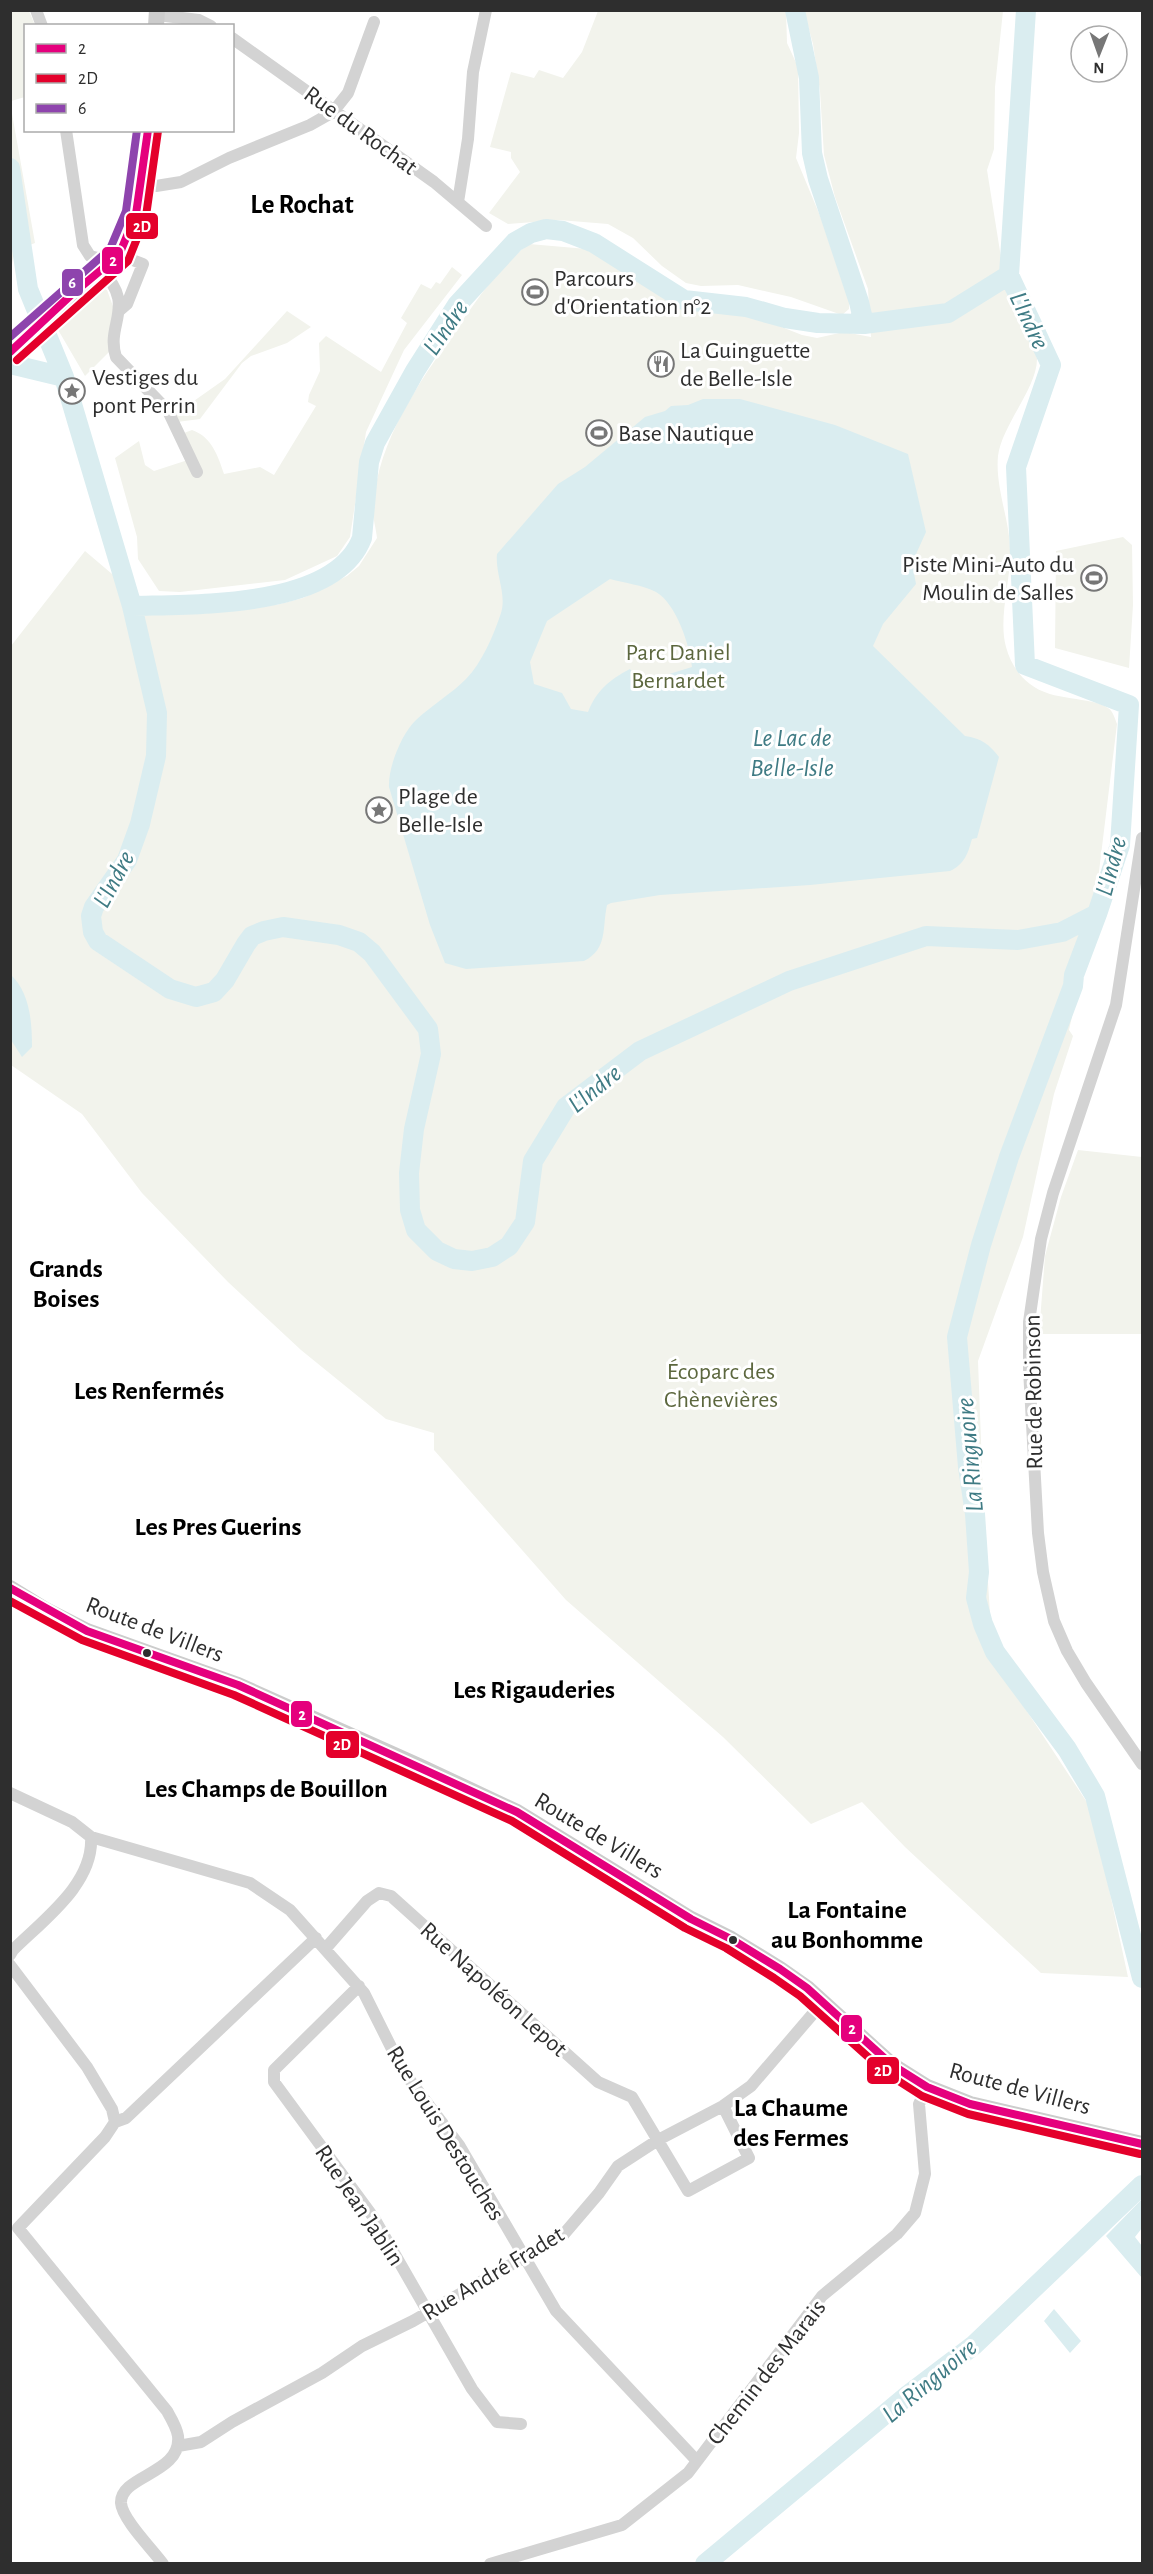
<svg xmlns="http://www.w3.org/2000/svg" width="1153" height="2574" viewBox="0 0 1153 2574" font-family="'Alegreya Sans',sans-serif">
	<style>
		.green { fill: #f2f3ec }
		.water { fill: #daedf0; fill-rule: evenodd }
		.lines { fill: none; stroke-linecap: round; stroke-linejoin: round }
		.river { stroke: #daedf0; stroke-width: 20 }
		.street { stroke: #d3d3d3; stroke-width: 12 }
		.secondary { stroke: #ccc; stroke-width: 16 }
		.bus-1-casing { stroke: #fff; stroke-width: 12 }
		.bus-2-casing { stroke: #fff; stroke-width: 12 }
		.bus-3-casing { stroke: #fff; stroke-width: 12 }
		.bus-1 { stroke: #e5007d; stroke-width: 8 }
		.bus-2 { stroke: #e4002b; stroke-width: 8 }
		.bus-3 { stroke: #8e44ad; stroke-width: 8 }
		.bus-dot { fill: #2e2e2e; stroke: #fff; stroke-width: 2 }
		.labels { text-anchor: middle; stroke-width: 6; stroke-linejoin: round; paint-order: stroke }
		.street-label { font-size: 24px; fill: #2e2e2e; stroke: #fff }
		.poi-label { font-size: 24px; fill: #2e2e2e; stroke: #fff; text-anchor: start }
		.park-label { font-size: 24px; fill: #5c673e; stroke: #fff }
		.water-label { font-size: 26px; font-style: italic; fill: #3f7b84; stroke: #fff }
		.neighbourhood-label { font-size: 26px; font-weight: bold; fill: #000; stroke: #fff }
		.quarter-label { font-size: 27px; font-weight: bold; fill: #000; stroke: #fff }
		.line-badge { stroke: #fff; stroke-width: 2 }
		.badge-label { font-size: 16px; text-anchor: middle; font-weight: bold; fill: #fff }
	</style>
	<rect width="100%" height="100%" fill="#fff"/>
	<path class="green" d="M10,11H29L35,25L26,26L25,97L11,101Z
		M598,11H786L787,43L798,67L799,133L796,158L840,264L849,298V309L842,315L791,297L738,285L701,286L686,283L662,266L633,238L608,224L559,220L508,224L489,213L520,172L511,158V152L490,147L511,72L534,78L539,70L563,78L582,52Z
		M804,11H1003L995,87L994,149L987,170L1007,295C1021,300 1023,311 1027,324C1030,334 1036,348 1037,359C1037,388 1002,425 998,456C995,488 1010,520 1010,551C1011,581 998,618 1006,647C1010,662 1018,675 1030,684C1052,702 1091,696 1108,708C1113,711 1115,719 1117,724L1096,896L1089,908L1093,923L1069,1030L1073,1036L1054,1094L1023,1237L978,1361L984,1520L993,1660L1092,1810L1128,1977L1041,1973L905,1847L862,1802L811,1824L723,1737L566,1600L434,1450V1433L386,1419L301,1350L228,1282L142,1193L82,1114L11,1065V646L85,551L158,613L164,609L193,605H276L303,598L347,576L359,566L377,538C376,528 372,516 373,506C379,438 418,385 455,331C477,300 498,267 529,244L587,249L679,306L756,317L802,335L817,338L844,332L871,337L868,289L835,197L824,155L820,91L813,44Z
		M11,108L35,243L14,251L11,272Z
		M452,267L462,275L404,350L366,432L350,537L337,556L285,580L180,592L159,591L138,559L137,537L115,458L139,441L145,465L154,471L194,458L184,433L192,430C212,437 218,456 224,474L260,467L274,475L316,406L308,402L309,395L320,371L319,343L326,336L381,372L407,323L401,318L421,284L431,289L436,282L440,284Z
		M98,287L107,290L114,309L111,350L85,376L57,328Z
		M287,311L311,327L287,343L251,356L242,363L200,419L177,422L174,415L225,379Z
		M1123,537L1132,545L1133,605L1129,668L1055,648L1056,551Z
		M1078,1150L1142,1157V1334H1039L1045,1256L1061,1197Z"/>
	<path class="water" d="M703,399H740L835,425L908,454L926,532L912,563L916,584L883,624L873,646L965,736C981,738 990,745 999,757L977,838L972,839C968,853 965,864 950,871L810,885L660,895L611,903L607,905C602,928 608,949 584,961L466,969L445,963L430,925L389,787C388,767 402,733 416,720C432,705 451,694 466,679C482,663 494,634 501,613C507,594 495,574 497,554L558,484L585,467L645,417L665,411L671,406L688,405ZM610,579C625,583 642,585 656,592C676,603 690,646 692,667L666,675H635L630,669C609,680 597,690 588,712L571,709L562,693L534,684L530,662L547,621Z
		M10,974C30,992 32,1022 32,1047L22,1057L11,1040Z
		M1142,2199V2228L1135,2237L1142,2246V2278L1106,2236Z
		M1054,2309L1081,2341L1070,2353L1044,2321Z"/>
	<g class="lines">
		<path class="river" d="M10,168L28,289L64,377L132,606L157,713L156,756L140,824L127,860L94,907L91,916L93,932L98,941L170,989L196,997L214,992L225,980L246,944L252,936L264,931L283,927L339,935L359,942L372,953L428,1029L431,1054L414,1129L409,1173L410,1210L416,1230L437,1251L454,1259L472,1261L492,1257L509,1246L525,1222L533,1161L566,1107L640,1051L789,981L926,936L1018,940L1062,932L1097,914L1120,845L1129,705L1025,665L1016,467L1051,365L1009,275L1026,10
			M864,324L948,313L1009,275
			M10,364L64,377
			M132,606C195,604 335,609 362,538L369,462L375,443L415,371L457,305L515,242L531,233L546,229L563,231L594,243L684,300L746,307L785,318L818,323L864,324L859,302L818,179L812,153L809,78L795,10
			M1097,914L1074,975L1073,986L1009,1157L981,1245L957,1337L968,1467L975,1514L979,1572L976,1598L983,1624L995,1652L1067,1749L1095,1796L1142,1978
			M705,2564L908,2395L974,2345L1142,2185"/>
		<path class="street" d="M36,10L42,26
			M157,15L199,20L211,26
			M232,38L434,182L486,226
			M66,130L83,245L90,256L109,261
			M142,183L156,186L181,182L229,158L310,125L333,112L348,93L374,22
			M458,202L468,139L473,72L486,10
			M119,255L143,264L127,304L120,310
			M100,269C138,306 105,323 116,357L168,411L197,472
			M1142,838L1116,1005L1053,1193L1041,1239L1029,1322V1369L1038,1533L1043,1572L1054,1621L1067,1651L1086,1683L1142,1764
			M10,1793L72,1822L91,1837L250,1883L290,1910L364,1993L403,2071L459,2145L556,2311L697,2461
			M326,1948L367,1901L379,1893L391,1896L598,2082L632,2097L688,2191L749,2158L723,2106
			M10,1955L13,1950C43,1920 94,1884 91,1837
			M10,1965L87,2067L112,2109L115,2122L105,2137L18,2228L167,2411C171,2418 177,2428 178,2436C182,2474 120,2475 121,2503C122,2519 153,2550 163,2564
			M359,1986L274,2070V2082L374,2218L472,2389L497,2422L521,2424
			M115,2122L126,2118L316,1938
			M178,2446L201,2442L232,2422L322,2373L362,2346L413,2321L564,2234L599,2193L618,2166L658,2140L723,2106L751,2086L823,2002
			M490,2564L622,2525L688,2473L822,2296L897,2234L915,2213L925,2174L919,2104L927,2087"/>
		<path class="secondary" d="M156,26L157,10
			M10,352L70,296L119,255L136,214L148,130
			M10,1588L44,1609L87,1631L238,1685L419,1766L517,1812L691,1919L731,1939L780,1969L807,1988L892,2065L927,2087L970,2104L1142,2144"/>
		<g class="bus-1-casing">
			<path id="bus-1" d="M10,352L70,296L119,255L136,214L148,130
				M10,1588L87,1631L238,1685L517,1812L691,1919L731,1939L780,1969L807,1988L892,2065L927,2087L970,2104L1142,2144"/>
		</g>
		<g class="bus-2-casing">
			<path id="bus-2" d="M17,360L128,261L146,216L158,131
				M10,1601L82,1640L234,1695L512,1821L685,1928L726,1948L774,1978L800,1996L886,2073L922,2096L968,2114L1140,2154"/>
		</g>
		<g class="bus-3-casing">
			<path id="bus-3" d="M10,337L110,249L126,211L137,130"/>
		</g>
		<use href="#bus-1" class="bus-1"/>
		<use href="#bus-2" class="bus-2"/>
		<use href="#bus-3" class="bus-3"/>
	</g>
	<defs>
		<g id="stadium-ring" transform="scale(1.35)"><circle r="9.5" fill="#fff" stroke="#777" stroke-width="1.5"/><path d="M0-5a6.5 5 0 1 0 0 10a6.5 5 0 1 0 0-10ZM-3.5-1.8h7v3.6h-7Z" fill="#777"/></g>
		<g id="restaurant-ring" transform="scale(1.35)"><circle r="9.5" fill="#fff" stroke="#777" stroke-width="1.5"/><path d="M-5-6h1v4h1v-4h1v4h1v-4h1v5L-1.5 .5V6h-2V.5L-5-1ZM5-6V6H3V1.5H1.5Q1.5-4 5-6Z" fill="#777"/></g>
		<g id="sight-ring" transform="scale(1.35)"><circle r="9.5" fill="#fff" stroke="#777" stroke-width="1.5"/><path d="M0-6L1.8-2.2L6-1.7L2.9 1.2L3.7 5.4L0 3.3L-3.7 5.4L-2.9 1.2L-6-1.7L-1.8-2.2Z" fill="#777"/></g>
	</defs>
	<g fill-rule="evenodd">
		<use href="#stadium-ring" x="535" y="292"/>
		<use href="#restaurant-ring" x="661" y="364"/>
		<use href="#sight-ring" x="72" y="391"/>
		<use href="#stadium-ring" x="599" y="433"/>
		<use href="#stadium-ring" x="1094" y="578"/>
		<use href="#sight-ring" x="379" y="810"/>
	</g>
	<g class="bus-dot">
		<circle cx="147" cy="1653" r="5"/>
		<circle cx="733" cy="1940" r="5"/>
	</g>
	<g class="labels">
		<g class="street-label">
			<text transform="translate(361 130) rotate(36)" y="8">Rue du Rochat</text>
			<text transform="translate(1033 1392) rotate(-91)" y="8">Rue de Robinson</text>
			<text transform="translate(155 1629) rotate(21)" y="8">Route de Villers</text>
			<text transform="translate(599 1835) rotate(31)" y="8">Route de Villers</text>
			<text transform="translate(494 1989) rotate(42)" y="8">Rue Napoléon Lepot</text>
			<text transform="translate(1020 2088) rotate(15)" y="8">Route de Villers</text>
			<text transform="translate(446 2133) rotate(58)" y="8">Rue Louis Destouches</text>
			<text transform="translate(360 2205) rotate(56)" y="8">Rue Jean Jablin</text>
			<text transform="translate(493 2273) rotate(-31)" y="8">Rue André Fradet</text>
			<text transform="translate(766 2372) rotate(-52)" y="8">Chemin des Marais</text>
		</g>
		<g class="poi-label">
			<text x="554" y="286">Parcours<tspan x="554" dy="28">d'Orientation n°2</tspan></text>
			<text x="680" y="358">La Guinguette<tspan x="680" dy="28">de Belle-Isle</tspan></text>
			<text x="92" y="385">Vestiges du<tspan x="92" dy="28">pont Perrin</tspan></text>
			<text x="618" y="441">Base Nautique</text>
			<text x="1074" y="572" text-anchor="end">Piste Mini-Auto du<tspan x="1074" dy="28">Moulin de Salles</tspan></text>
			<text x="398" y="804">Plage de<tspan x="398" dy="28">Belle-Isle</tspan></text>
		</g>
		<g class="park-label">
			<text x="678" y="660">Parc Daniel<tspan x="678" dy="28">Bernardet</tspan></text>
			<text x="721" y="1379">Écoparc des<tspan x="721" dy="28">Chènevières</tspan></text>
		</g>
		<g class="water-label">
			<text transform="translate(1030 320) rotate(65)" y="9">L'Indre</text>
			<text transform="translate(445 327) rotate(-56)" y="9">L'Indre</text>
			<text x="792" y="746">Le Lac de<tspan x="792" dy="30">Belle-Isle</tspan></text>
			<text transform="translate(1110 866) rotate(-75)" y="9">L'Indre</text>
			<text transform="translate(113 879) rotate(-62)" y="9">L'Indre</text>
			<text transform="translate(594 1088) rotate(-39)" y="9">L'Indre</text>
			<text transform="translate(969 1455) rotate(-95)" y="9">La Ringuoire</text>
			<text transform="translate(929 2380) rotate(-40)" y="9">La Ringuoire</text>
		</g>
		<g class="neighbourhood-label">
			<text x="66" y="1277">Grands<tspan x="66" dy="30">Boises</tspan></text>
			<text x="149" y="1399">Les Renfermés</text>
			<text x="218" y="1535">Les Pres Guerins</text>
			<text x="534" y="1698">Les Rigauderies</text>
			<text x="266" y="1797">Les Champs de Bouillon</text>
			<text x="847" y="1918">La Fontaine<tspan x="847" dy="30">au Bonhomme</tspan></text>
			<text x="791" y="2116">La Chaume<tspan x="791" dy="30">des Fermes</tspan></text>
		</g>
		<g class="quarter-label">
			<text x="302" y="213">Le Rochat</text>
		</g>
	</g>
	<g class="line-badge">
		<rect x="125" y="212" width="34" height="28" rx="6" fill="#e4002b"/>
		<rect x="101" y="246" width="23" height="29" rx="6" fill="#e5007d"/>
		<rect x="61" y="268" width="23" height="29" rx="6" fill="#8e44ad"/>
		<rect x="290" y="1700" width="23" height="28" rx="6" fill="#e5007d"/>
		<rect x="325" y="1730" width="35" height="29" rx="6" fill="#e4002b"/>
		<rect x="840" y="2014" width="23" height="29" rx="6" fill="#e5007d"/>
		<rect x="866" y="2056" width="34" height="29" rx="6" fill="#e4002b"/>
	</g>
	<g class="badge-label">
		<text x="142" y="232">2D</text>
		<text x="113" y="266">2</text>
		<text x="72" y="288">6</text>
		<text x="302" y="1720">2</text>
		<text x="342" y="1750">2D</text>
		<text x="852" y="2034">2</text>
		<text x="883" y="2076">2D</text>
	</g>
	<rect width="1153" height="2574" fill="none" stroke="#2e2e2e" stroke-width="24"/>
	<rect x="24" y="24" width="210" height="108" fill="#ffffff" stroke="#ababab" stroke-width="1.5"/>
	<rect x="36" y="44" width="30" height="9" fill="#e5007d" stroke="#ababab" stroke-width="1.5"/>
	<text x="78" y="54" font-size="18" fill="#2e2e2e">2</text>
	<rect x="36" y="74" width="30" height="9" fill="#e4002b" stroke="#ababab" stroke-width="1.5"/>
	<text x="78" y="84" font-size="18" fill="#2e2e2e">2D</text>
	<rect x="36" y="104" width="30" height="9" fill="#8e44ad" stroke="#ababab" stroke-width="1.5"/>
	<text x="78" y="114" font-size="18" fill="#2e2e2e">6</text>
	<g transform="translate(1099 54) rotate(181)"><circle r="28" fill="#ffffff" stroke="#ababab" stroke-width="1.5"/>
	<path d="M0-4.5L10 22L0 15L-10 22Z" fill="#777777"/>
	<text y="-9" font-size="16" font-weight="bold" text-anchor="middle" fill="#2e2e2e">N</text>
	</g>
</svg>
